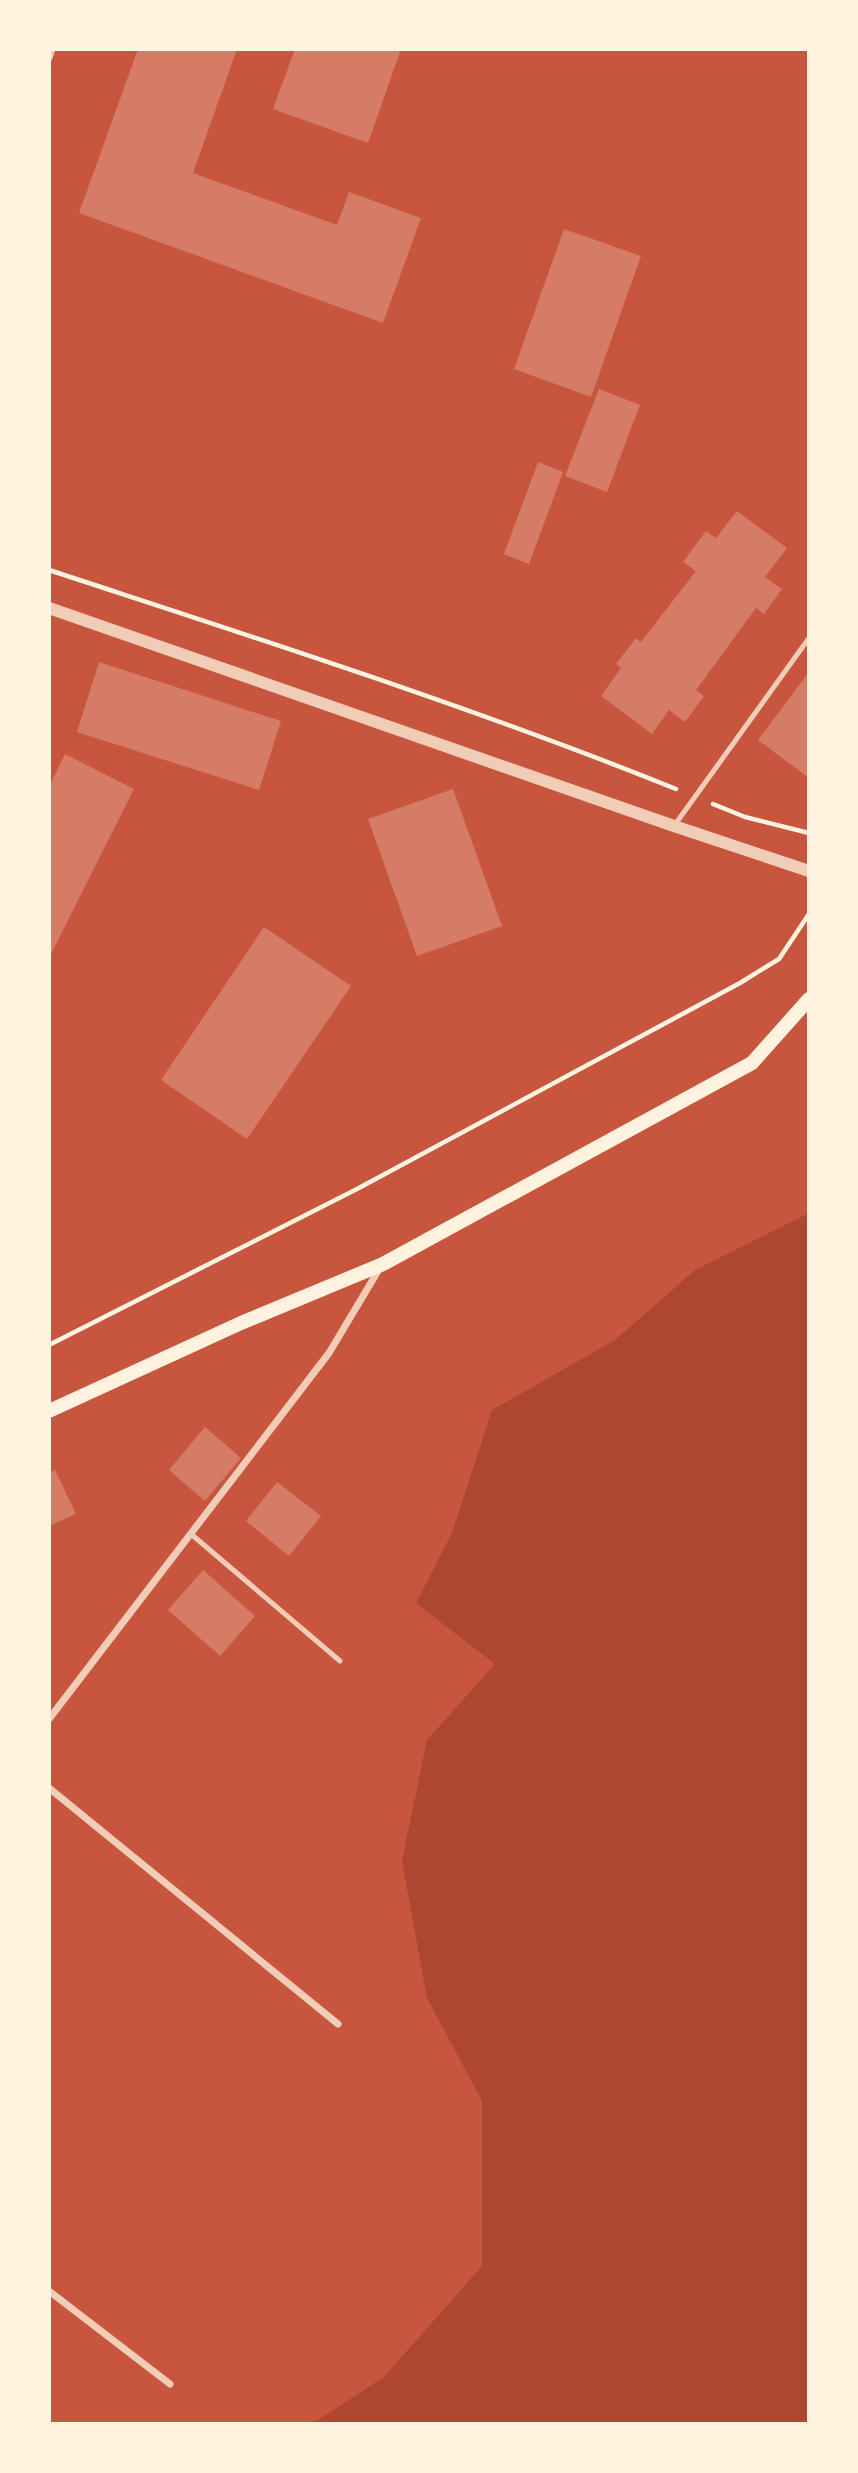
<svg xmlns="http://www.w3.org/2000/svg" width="858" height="2473" viewBox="0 0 858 2473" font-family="Lato,sans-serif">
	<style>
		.green { fill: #ae4732 }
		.building { fill: #d67c66 }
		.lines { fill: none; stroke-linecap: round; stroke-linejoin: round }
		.path { stroke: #fff3e0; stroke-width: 4.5 }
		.service { stroke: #f1ccb7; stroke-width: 5 }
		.minor { stroke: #f1ccb7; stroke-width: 7 }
		.tertiary { stroke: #f1ccb7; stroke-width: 12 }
		.secondary { stroke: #fff3e0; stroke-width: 14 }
	</style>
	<rect width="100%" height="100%" fill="#c8553d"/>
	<path class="green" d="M809,1213V2424H312L384,2377L482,2266V2101L427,1998L402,1861L427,1740L495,1664L416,1603L452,1533L492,1410L615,1340L695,1270Z"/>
	<path class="building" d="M138,49H237L193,173L337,225L349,192L421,218L383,323L79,213Z
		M295,49H401L368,143L273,109Z
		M564,229L641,256L591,397L514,369Z
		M599,389L640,405L607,492L565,476Z
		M538,462L563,472L529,564L504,554Z
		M737,511L787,548L765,577L782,589L764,614L756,608L696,690L704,696L685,722L669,710L652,734L601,696L621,668L616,664L636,638L641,642L696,571L683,562L706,531L716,538Z
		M99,662L281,721L259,790L77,732Z
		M809,672V778L758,740Z
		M65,754L134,789L49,958V787Z
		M453,789L502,926L417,956L368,819Z
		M264,927L351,986L247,1139L161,1080Z
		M205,1427L241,1458L205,1501L169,1470Z
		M55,1470L76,1514L49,1526V1473Z
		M277,1482L321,1516L289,1556L246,1521Z
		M203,1570L255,1616L220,1656L168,1610Z"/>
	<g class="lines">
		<path class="path" d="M49,570C259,639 470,706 676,789
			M713,804L745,817L809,833
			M49,1345L357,1189L740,983L779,959L809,914"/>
		<path class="service" d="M674,826L809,638
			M191,1534L340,1661"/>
		<path class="minor" d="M49,58L52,49
			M49,1719L329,1353L381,1266
			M49,1788L338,2024
			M49,2291L170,2384"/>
		<path class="tertiary" d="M49,608L674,826L809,871"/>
		<path class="secondary" d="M49,1411L241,1323L383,1264L752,1063L809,999"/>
	</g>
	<rect width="858" height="2473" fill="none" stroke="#fff3e0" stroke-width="102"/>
</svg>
